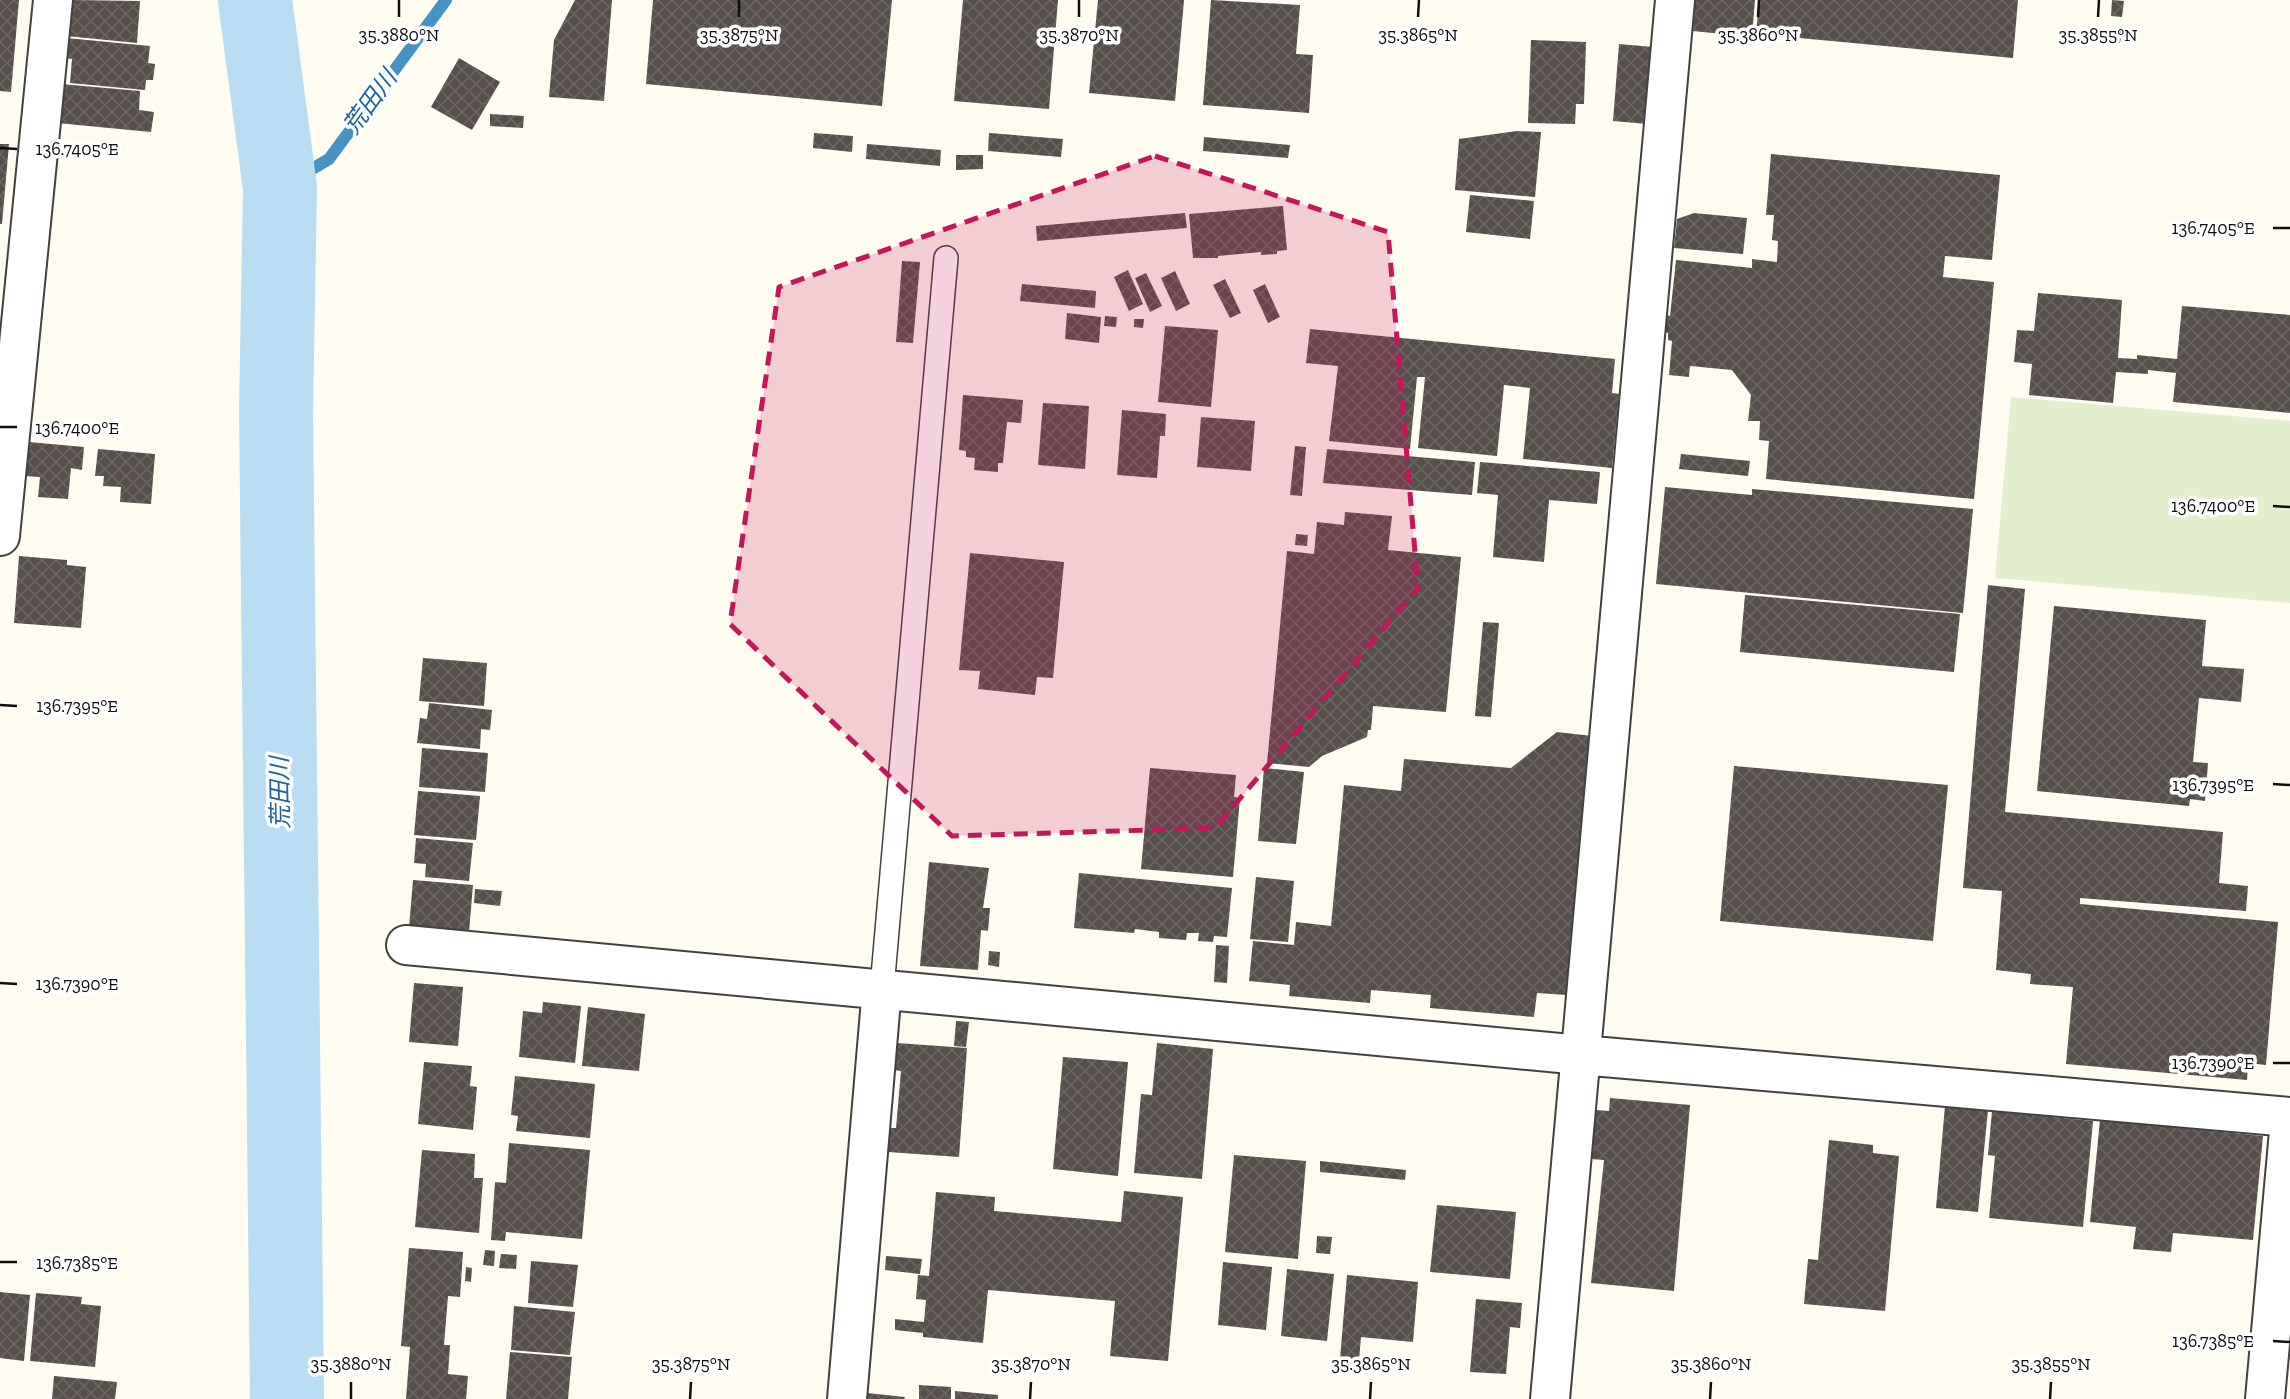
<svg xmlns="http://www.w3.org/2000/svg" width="2290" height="1399" viewBox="0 0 2290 1399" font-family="'Zilla Slab','Noto Sans JP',serif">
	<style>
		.pitch { fill: #e3eecd }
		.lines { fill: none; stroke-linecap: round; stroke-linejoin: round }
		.stream { stroke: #4592c4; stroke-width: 12 }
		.river { stroke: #b9ddf2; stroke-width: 74 }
		.building { fill: url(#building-cross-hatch) }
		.service-casing { stroke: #414141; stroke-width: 26 }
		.minor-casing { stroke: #414141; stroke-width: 42 }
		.service { stroke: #fff; stroke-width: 23 }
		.minor { stroke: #fff; stroke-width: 38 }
		.marked { fill: #c2185b; fill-opacity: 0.2; stroke: #c2185b; stroke-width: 5; stroke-dasharray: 14 9; stroke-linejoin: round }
		.ticks { fill: none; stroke: #0e0e0e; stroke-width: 2.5 }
		.labels { text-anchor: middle; stroke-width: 7; stroke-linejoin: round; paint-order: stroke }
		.water-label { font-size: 24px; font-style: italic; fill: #206498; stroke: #fff }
		.ticks-label { font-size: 18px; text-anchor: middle; fill: #0e0e0e; stroke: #fff; stroke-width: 7; stroke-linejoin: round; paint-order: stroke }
	</style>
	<defs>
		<pattern id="building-cross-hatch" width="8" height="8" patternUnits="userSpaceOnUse" patternTransform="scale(1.75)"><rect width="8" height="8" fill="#564f4b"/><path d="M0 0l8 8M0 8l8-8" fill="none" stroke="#696461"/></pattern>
	</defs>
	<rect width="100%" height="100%" fill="#fefbf1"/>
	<path class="pitch" d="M2011,397L2290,421V603L1995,578Z"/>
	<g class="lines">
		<path class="stream" d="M280,188L329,159L446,0"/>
		<path class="river" d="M255,0L280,188L276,412L287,1399"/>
	</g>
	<path class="building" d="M0,0H19L11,92L0,91Z
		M70,0L140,1L137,43L66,36Z
		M575,0H612L604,101L549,97L554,40Z
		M653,0H892L882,106L646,84Z
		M963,0H1058L1049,109L954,101Z
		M1098,0H1184L1175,101L1089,93Z
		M1211,0L1300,5L1296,54L1313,55L1309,113L1203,105Z
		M1695,0H1755L1752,37L1693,31Z
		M1759,0H2018L2013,58L1756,34Z
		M2112,0L2124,1L2122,17L2111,16Z
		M2109,28L2122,29L2120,43L2108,42Z
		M66,38L150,46L148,63L155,64L153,80H146L145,90L70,83L72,59L64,58Z
		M1531,40L1586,42L1584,104H1576L1575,124L1528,123Z
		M1619,44L1653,47L1647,124L1613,121Z
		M459,58L500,82L472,130L431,107Z
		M61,84L140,91L139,110L154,112L151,132L57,123Z
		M490,114L524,116L523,128L490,126Z
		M1517,131L1541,132L1535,197L1455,190L1459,139Z
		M814,133L853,136L852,152L813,148Z
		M989,133L1063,139L1061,157L988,151Z
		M1204,137L1290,145L1288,158L1203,151Z
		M0,144H9L2,224H0Z
		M867,144L941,150L940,166L866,159Z
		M1771,154L2000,175L1992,260L1945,256L1943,277L1994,282L1974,499L1766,479L1769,441L1759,440L1760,421H1748L1751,395L1732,370L1690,366L1689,377L1669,375L1672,341L1668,340V333L1665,332L1666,315L1670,316L1676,260L1752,268V259L1777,262L1778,241L1772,240L1774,215H1766Z
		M956,155H983V169L956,170Z
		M1470,195L1534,201L1530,239L1466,232Z
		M1283,206L1287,250L1277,251V254L1261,255V252L1218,256V258H1193L1189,214Z
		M1185,213L1187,228L1037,241L1036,226Z
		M1694,213L1747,218L1743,254L1674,248L1677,219Z
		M902,261L920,262L913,343L896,342Z
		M1128,270L1143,304L1129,311L1114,277Z
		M1175,271L1190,304L1176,311L1161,278Z
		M1146,273L1162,306L1150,312L1135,278Z
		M1225,279L1241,313L1230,318L1213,285Z
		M1022,284L1096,291L1095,308L1020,301Z
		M1265,284L1280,317L1268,323L1253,290Z
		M2038,293L2122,300L2118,358L2137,359V355L2177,359L2182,306L2290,315V413L2173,402L2176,373L2148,370V374L2116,372L2113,403L2029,395L2032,364L2014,362L2017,330L2034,331Z
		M1067,313L1101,317L1099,343L1065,339Z
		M1105,316L1117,317L1116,327L1104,326Z
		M1134,319H1144L1143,328L1134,327Z
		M1165,326L1218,330L1211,407L1158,402Z
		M1310,329L1615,359L1612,393L1619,394L1612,468L1523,459L1530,388L1504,385L1497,456L1418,448L1425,377H1417L1410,449L1329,441L1338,366L1306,363Z
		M963,395L1023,400L1021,423L1007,422L1003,463H998V472L974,470L975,458L966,457V451L959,450Z
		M1043,403L1089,406L1085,469L1038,465Z
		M1122,410L1166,414L1165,436H1160L1157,478L1117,475Z
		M1201,417L1255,421L1251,471L1197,467Z
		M29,442L84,447L82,470L71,468L68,499L38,497L40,477L25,476Z
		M1295,446L1306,447L1302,496L1290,495Z
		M98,449L155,454L151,504L120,502L121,487L103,486L104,476H95Z
		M1327,449L1475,462L1472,495L1323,483Z
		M1681,454L1750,461L1748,476L1679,469Z
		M1480,462L1600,472L1597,504L1549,500L1544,562L1493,557L1498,495L1477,493Z
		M1665,487L1752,495V489L1973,509L1963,613L1656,584Z
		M1345,512L1392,516L1388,550L1461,557L1446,712L1373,706L1371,730H1368L1367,737L1322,756L1309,767L1267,763L1287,551L1314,554L1317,522L1344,525Z
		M1296,534L1308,535L1307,546L1295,545Z
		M970,553L1064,562L1053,678L1037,677L1035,695L978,689L980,671L959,670Z
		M19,556L67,560V565L86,567L81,628L14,623Z
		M1988,585L2025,589L2005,812L2223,832L2219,883L2248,886L2246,911L2080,898V904L2278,922L2266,1065L2248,1063L2247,1080L2066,1064L2073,987L2030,984L2031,974L1996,970L2002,891L1963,888Z
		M1745,595L1960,614L1954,672L1740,652Z
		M2054,606L2206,620L2202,666L2244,669L2241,702L2199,698L2193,762L2208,763L2205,801L2190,799L2189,806L2037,791Z
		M1483,622L1499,623L1491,717L1475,716Z
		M423,658L487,663L484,706L419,701Z
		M429,703L492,710L490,730L481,729L480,749L417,743L420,718L427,719Z
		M1557,732L1592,736L1567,995L1537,993L1534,1017L1430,1008L1431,995L1371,990L1370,1003L1289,996L1290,985L1249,981L1253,941L1294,945L1296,922L1331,926L1344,785L1401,791L1404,759L1511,768Z
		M422,748L488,753L485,792L419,787Z
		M1734,766L1948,785L1933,941L1720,921Z
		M1150,768L1236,775L1234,797L1240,798L1233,877L1141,869Z
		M1264,768L1304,772L1296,844L1258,841Z
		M418,791L480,796L476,840L414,835Z
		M416,838L473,843L469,881L425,877L426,864L414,863Z
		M929,862L989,868L983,908H990L988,931L981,930L978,970L920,966Z
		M1079,873L1232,888L1227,937L1214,936L1213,942L1198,941L1199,933H1187L1186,940L1159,938V932L1135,929L1134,933L1074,928Z
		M1256,877L1294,881L1288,942L1250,939Z
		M413,880L473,885L469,932L409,928Z
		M475,889L502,891L500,906L474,903Z
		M1216,945L1229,946L1227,983L1214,982Z
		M989,951L1000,952L999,967L988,965Z
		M414,983L463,987L458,1046L409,1042Z
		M543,1002L581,1006L575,1063L519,1057L523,1011L542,1013Z
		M588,1007L645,1014L639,1071L582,1066Z
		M956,1021L969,1022L966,1047L954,1046Z
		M897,1043L967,1048L959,1157L888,1152L890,1128H896L901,1071L894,1070Z
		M1157,1043L1213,1049L1202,1179L1134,1173L1141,1094L1152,1095Z
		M1063,1057L1128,1062L1118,1176L1053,1169Z
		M424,1062L472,1066L470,1086L477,1087L473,1130L418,1124Z
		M515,1076L595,1084L590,1138L516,1131L518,1116L511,1115Z
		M1610,1098L1690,1105L1674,1291L1591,1283L1604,1160L1591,1159L1596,1110L1609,1111Z
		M1945,1106L1988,1110L1978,1212L1936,1208Z
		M1992,1111L2093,1121L2083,1227L1989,1218L1995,1156L1988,1155Z
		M2100,1120L2263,1136L2253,1240L2173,1233L2171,1252L2133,1249L2136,1227L2090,1222Z
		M1829,1140L1873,1145V1153L1899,1156L1885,1311L1804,1304L1808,1259L1818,1260Z
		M509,1143L590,1150L582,1239L506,1232L505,1241L491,1240L495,1182L506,1183Z
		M422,1150L475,1154L474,1178H483L479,1233L415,1227Z
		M1234,1155L1306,1161L1298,1259L1225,1252Z
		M1320,1161L1406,1170L1405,1180L1320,1172Z
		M1124,1191L1183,1197L1168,1361L1110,1356L1115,1301L988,1290L983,1343L923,1337V1333L895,1330V1319L924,1322L926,1300L916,1299L918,1275L929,1276L936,1192L995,1197L994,1211L1121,1222Z
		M1437,1205L1516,1212L1510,1279L1430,1272Z
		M1317,1236L1332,1237L1330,1254L1316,1253Z
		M409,1248L463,1252L460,1297L448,1296L444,1345H450L448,1374L468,1376L466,1399H406L410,1347L401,1346Z
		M485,1250L495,1251L494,1266L483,1265Z
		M501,1254L517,1255L516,1269L499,1268Z
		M886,1256L922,1259L920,1274L885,1270Z
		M531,1261L578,1265L573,1307L528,1303Z
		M1223,1262L1272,1267L1266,1330L1218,1325Z
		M466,1267L472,1268L471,1282L465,1281Z
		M1287,1269L1334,1274L1327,1341L1281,1336Z
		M1347,1275L1418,1282L1413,1342L1361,1337L1359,1360L1340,1359Z
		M0,1292L30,1295L24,1361L0,1358Z
		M36,1293L82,1297L81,1304L101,1306L95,1367L30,1361Z
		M1476,1299L1522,1303L1520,1328L1510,1327L1506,1374L1470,1372Z
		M514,1306L575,1312L570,1355L511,1350Z
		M510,1352L572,1357L568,1399H506Z
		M54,1376L117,1382L115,1399H52Z
		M919,1385L951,1387V1399H919Z
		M955,1391L998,1395V1399H955Z
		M867,1393L905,1397L904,1399H866Z"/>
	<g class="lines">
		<g class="service-casing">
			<path id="service" d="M882,988L946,258"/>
		</g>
		<g class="minor-casing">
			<path id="minor" d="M0,536L53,0
				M406,945L1581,1055L2290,1117
				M847,1399L882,988
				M1550,1399L1675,0
				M2265,1399L2290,1120"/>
		</g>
		<use href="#service" class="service"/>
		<use href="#minor" class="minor"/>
	</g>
	<path class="marked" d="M1155,156L1388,232L1418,588L1215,828L952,836L730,624L779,287Z"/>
	<path class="ticks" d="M399,17V0M739,17V0M1079,17V0M1418,17L1419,0M1758,17L1759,0M2098,17L2099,0M0,148L17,149M2273,228H2290M0,427H17M2273,506L2290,507M0,705L17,706M2273,784L2290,785M0,983L17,984M2273,1063H2290M0,1262H17M2273,1341L2290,1342M351,1399V1382M690,1399L691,1382M1030,1399L1031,1382M1370,1399L1371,1382M1710,1399L1711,1382M2050,1399L2051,1382"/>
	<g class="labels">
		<g class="water-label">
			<text transform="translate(370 102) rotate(-54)" y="8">荒田川</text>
			<text transform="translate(280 793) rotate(-91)" y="8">荒田川</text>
		</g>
	</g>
	<g class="ticks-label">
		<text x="399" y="41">35.3880°N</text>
		<text x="739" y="41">35.3875°N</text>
		<text x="1079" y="41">35.3870°N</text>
		<text x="1418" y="41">35.3865°N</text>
		<text x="1758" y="41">35.3860°N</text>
		<text x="2098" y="41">35.3855°N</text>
		<text x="77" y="155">136.7405°E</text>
		<text x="2213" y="234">136.7405°E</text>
		<text x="77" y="434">136.7400°E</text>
		<text x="2213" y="512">136.7400°E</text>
		<text x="77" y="712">136.7395°E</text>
		<text x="2213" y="791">136.7395°E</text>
		<text x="77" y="990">136.7390°E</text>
		<text x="2213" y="1069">136.7390°E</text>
		<text x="77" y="1269">136.7385°E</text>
		<text x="2213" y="1347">136.7385°E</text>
		<text x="351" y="1370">35.3880°N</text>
		<text x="691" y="1370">35.3875°N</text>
		<text x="1031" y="1370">35.3870°N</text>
		<text x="1371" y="1370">35.3865°N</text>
		<text x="1711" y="1370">35.3860°N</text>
		<text x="2051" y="1370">35.3855°N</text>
	</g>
</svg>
